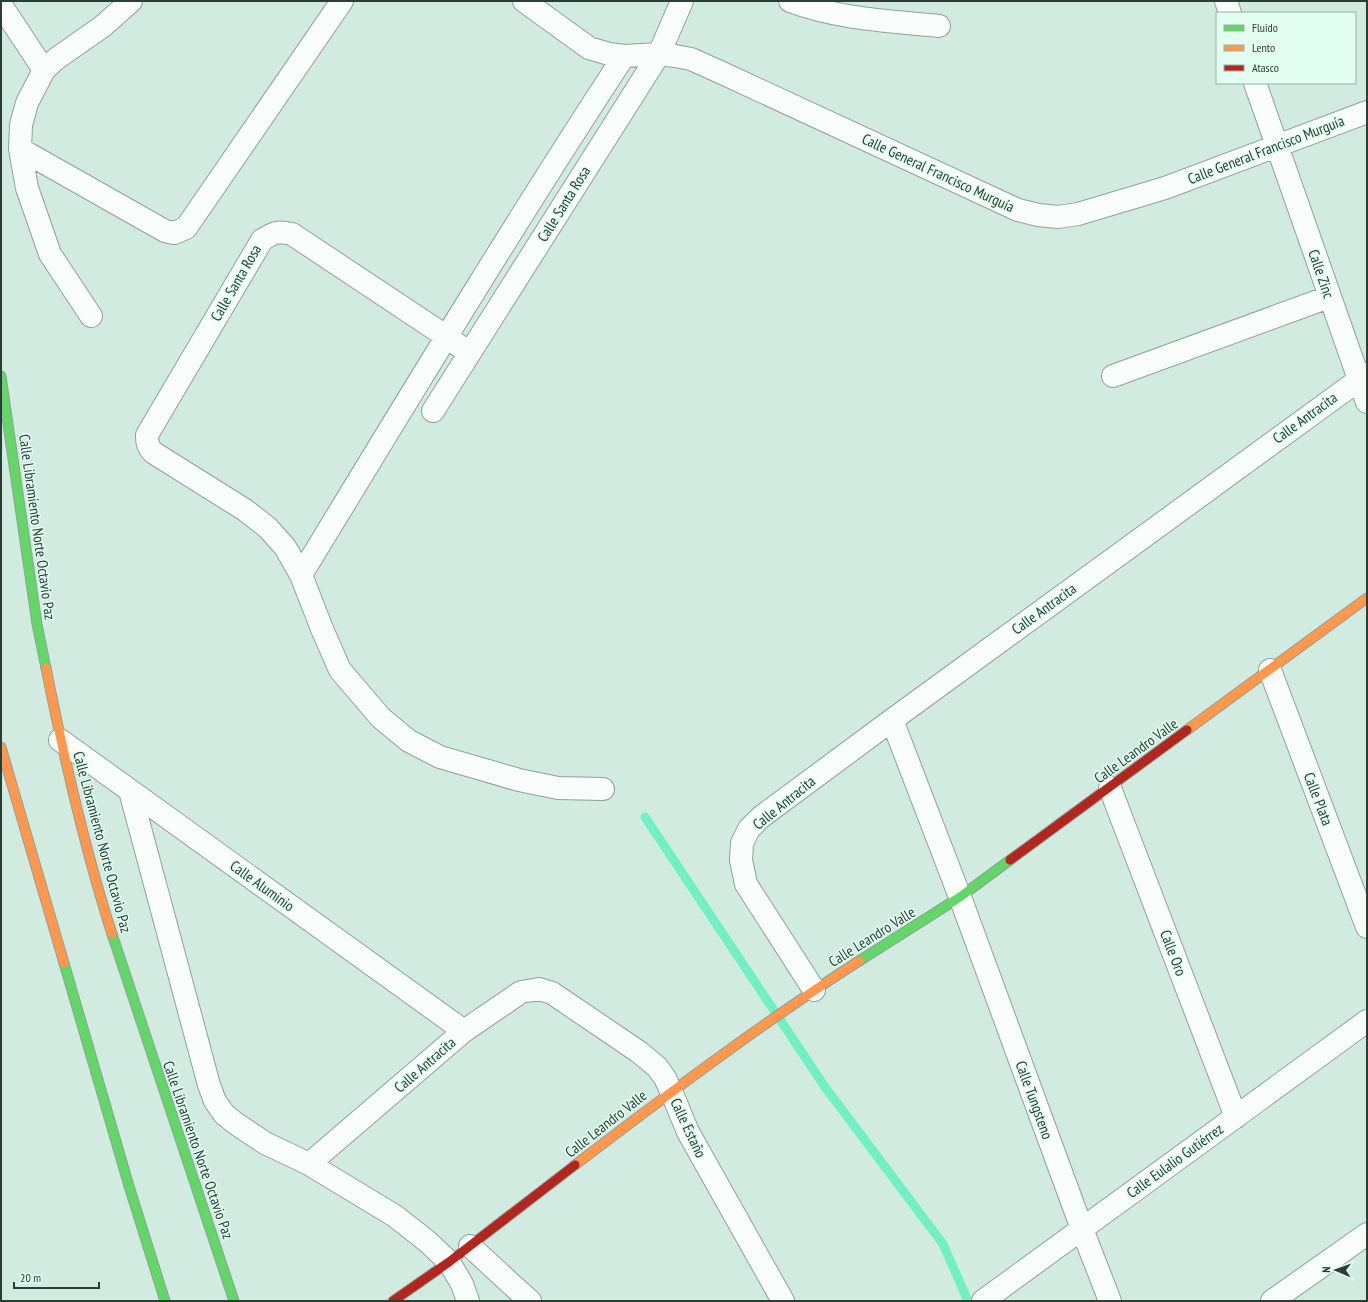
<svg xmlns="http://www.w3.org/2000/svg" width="1368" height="1302" viewBox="0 0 1368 1302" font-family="'PT Sans Narrow',sans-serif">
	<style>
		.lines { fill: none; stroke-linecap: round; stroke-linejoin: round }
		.stream { stroke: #73efc6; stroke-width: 9 }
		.street-casing { stroke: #8ea29a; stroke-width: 24 }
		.fast-casing { stroke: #8ea29a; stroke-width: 11 }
		.slow-casing { stroke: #8ea29a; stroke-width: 11 }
		.jam-casing { stroke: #8ea29a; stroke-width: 11 }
		.street { stroke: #f8fcfa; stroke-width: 22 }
		.fast { stroke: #63d668; stroke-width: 9 }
		.slow { stroke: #ff974d; stroke-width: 9 }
		.jam { stroke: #b3261e; stroke-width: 9 }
		.labels { text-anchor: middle; stroke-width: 3; stroke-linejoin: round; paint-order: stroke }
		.street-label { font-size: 15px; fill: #2a3e36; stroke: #e2fef1 }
	</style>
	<rect width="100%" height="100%" fill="#d1ebe0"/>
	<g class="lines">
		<path class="stream" d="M645,817L825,1087L943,1244L968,1301"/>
		<g class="street-casing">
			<path id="street" d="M524,1L589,48L609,54L624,56L659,54L675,56L691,59L720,72L1018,210L1038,215L1058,217L1078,214L1165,188L1367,112
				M790,1C838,19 889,21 939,26
				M1226,1L1230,13
				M1,5L44,70L56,59L103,26L131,1
				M44,70L27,103L21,125L20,149L27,188L50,254L91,316
				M1255,83L1367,402
				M20,149L165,231L174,233L186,228L342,1
				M469,353L447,337L292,234C277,231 275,232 262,240L147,435C147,443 148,448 154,453L245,510L268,528L285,547L301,575L322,629L340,670L381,718L409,741L440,757L519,780L558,788L603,789
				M1113,376L1329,297
				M433,411L659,54L682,1
				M301,575C407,401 512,227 624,56
				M1270,670L1367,927
				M892,720L960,897L1082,1229L1110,1301
				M60,740L464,1031
				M1110,788L1236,1117
				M130,791L209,1085L215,1101L224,1114L235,1123L265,1143L309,1164L395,1216L428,1242L449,1262L462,1284L468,1301
				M814,990L746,884L741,860L742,843L749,829L761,817L892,720L1367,374
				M309,1164L464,1031L521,992L539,989L552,993L639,1052L657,1067L665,1078L671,1091L688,1132L783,1301
				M470,1246L511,1284L530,1301
				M983,1301L1367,1021
				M1272,1301L1367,1234"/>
		</g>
		<g class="fast-casing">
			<path id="fast" d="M1,376L37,624L46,668
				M112,934L234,1301
				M859,961L960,897L1010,860
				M64,963L129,1186L165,1301"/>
		</g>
		<g class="slow-casing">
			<path id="slow" d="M46,668C64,758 84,847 112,934
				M1187,730L1367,598
				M1,747L64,963
				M575,1165C668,1094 761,1024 859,961"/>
		</g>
		<g class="jam-casing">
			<path id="jam" d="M1010,860L1187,730
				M393,1301L449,1262L575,1165"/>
		</g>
		<use href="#street" class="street"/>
		<use href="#fast" class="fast"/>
		<use href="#slow" class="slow"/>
		<use href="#jam" class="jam"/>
	</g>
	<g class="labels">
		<g class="street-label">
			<text transform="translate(1266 150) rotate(-21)" y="5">Calle General Francisco Murguía</text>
			<text transform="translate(938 173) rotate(25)" y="5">Calle General Francisco Murguía</text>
			<text transform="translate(564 204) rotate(-58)" y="5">Calle Santa Rosa</text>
			<text transform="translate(1321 274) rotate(71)" y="5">Calle Zinc</text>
			<text transform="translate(236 283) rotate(-60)" y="5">Calle Santa Rosa</text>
			<text transform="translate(1305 418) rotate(-36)" y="5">Calle Antracita</text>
			<text transform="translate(37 527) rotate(82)" y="5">Calle Libramiento Norte Octavio Paz</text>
			<text transform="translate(1044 609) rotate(-36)" y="5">Calle Antracita</text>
			<text transform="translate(1136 751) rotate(-36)" y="5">Calle Leandro Valle</text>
			<text transform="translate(1318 799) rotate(69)" y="5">Calle Plata</text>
			<text transform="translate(784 803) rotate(-39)" y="5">Calle Antracita</text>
			<text transform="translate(102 842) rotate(75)" y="5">Calle Libramiento Norte Octavio Paz</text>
			<text transform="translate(262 886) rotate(36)" y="5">Calle Aluminio</text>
			<text transform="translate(872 937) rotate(-32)" y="5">Calle Leandro Valle</text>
			<text transform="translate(1173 953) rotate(69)" y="5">Calle Oro</text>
			<text transform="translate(425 1065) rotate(-41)" y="5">Calle Antracita</text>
			<text transform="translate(1034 1100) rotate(70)" y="5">Calle Tungsteno</text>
			<text transform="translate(606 1124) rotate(-38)" y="5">Calle Leandro Valle</text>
			<text transform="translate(688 1128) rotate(65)" y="5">Calle Estaño</text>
			<text transform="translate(198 1150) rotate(71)" y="5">Calle Libramiento Norte Octavio Paz</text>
			<text transform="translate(1175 1161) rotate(-36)" y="5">Calle Eulalio Gutiérrez</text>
		</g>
	</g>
	<rect width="1368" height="1302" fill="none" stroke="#2a3e36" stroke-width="4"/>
	<rect x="1216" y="12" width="140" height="72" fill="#e2fef1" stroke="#98b1a6"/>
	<rect x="1224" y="25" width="20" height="6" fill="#63d668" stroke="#98b1a6"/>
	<text x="1252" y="32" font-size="12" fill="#2a3e36">Fluido</text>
	<rect x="1224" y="45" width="20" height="6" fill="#ff974d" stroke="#98b1a6"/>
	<text x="1252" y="52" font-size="12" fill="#2a3e36">Lento</text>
	<rect x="1224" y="65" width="20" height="6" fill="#b3261e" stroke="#98b1a6"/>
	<text x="1252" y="72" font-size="12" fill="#2a3e36">Atasco</text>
	<g transform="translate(1336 1270) rotate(272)" stroke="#e2fef1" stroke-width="3" paint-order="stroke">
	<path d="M0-3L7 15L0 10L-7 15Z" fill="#2a3e36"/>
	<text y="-6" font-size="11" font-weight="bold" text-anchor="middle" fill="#2a3e36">N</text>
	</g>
	<path d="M14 1282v6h85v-6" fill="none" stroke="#2a3e36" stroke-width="2"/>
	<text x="20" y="1282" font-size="12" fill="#2a3e36" stroke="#e2fef1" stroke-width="3" paint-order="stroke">20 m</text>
</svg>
